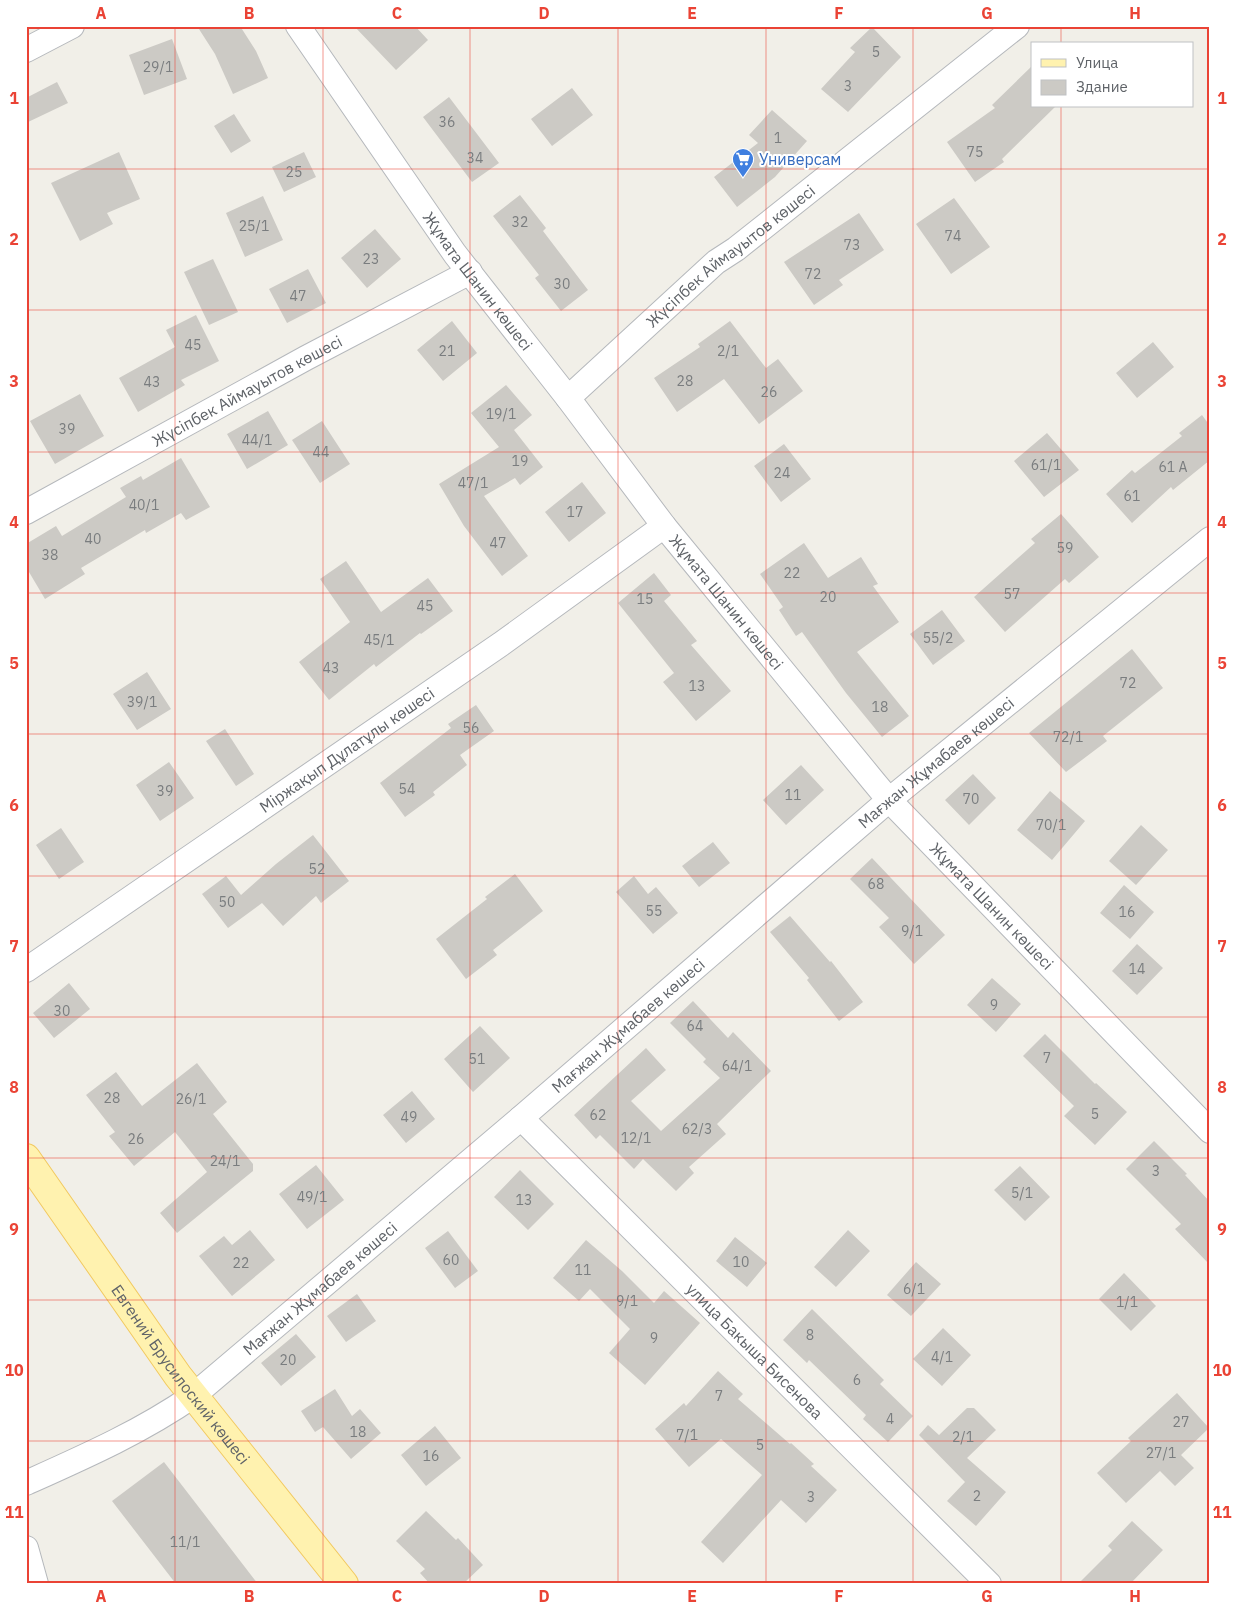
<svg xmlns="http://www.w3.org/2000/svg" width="1236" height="1610" viewBox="0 0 1236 1610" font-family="'IBM Plex Sans',sans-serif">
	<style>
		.building { fill: #cccac5 }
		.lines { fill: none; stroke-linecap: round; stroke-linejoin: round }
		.minor-casing { stroke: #b5b8bc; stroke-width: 26 }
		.major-casing { stroke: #f2c960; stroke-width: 30 }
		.minor { stroke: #fff; stroke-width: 24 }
		.major { stroke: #fff2af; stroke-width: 28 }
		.grid { fill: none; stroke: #ea4335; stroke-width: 1; stroke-opacity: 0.55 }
		.labels { text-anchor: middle; stroke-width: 4; stroke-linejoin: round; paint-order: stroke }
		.number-label { font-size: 14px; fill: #7a7d7f }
		.shop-label { font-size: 16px; fill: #366cbe; stroke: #fff; text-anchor: start }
		.street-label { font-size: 16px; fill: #5f6368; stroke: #fff }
		.neatline { fill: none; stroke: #ea4335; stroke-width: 2 }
		.grid-label { font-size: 16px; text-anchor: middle; font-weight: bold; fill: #ea4335 }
	</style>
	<rect width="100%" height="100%" fill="#f1efe8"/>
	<path class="building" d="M197,26H240L256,51L268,78L233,94L215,54Z
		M354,26H415L428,40L396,70Z
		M872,27L901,57L848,112L821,89L855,52L850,48Z
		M172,39L187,79L144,95L129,55Z
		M1032,66V106H1056L1002,159L1004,162L975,182L947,142L995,108L992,105Z
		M57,82L68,103L26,123V98Z
		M572,88L593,115L552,146L531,119Z
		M449,97L499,163L472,182L423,117Z
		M772,110L807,141L775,177L737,207L714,177L758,143L749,135Z
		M234,114L251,141L231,153L214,126Z
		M119,152L140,199L107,213L113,224L80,241L51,183Z
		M304,152L316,177L284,192L272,167Z
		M520,195L546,228L543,231L588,290L561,311L535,278L539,275L493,216Z
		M263,196L283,240L245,257L226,213Z
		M954,198L990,247L951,274L916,224Z
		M859,213L884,250L839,280L843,285L814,305L784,262Z
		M375,229L401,259L367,288L341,258Z
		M213,259L238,312L209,325L184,272Z
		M308,269L326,303L287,323L269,289Z
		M196,315L219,361L181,380L185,385L138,412L119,378L175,347L166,330Z
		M452,321L477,353L443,381L417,350Z
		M730,321L766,368L778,359L803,391L759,424L724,379L677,412L654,378L700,347L698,344Z
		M1153,342L1174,367L1137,398L1116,373Z
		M506,385L532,415L514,430L543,467L520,485L515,478L484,496L528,556L502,576L464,526L439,484L499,447L471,413Z
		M80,394L104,436L55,464L30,421Z
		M268,411L288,445L247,469L227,434Z
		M1202,415L1210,426V460L1173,490L1171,487L1132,523L1106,494L1132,470L1135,473L1182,436L1179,433Z
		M322,421L350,464L320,483L292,440Z
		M1047,433L1079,470L1044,497L1014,461Z
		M784,444L811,479L781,502L754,466Z
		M181,458L210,507L186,520L181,513L146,533L145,530L81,568L85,574L45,599L26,567V544L56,526L62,536L126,497L120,488L141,476L143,480Z
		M582,482L606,513L569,542L545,512Z
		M1061,514L1099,557L1069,583L1065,579L1005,632L974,597L1035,543L1031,539Z
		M804,543L828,578L861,557L878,584L873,586L899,622L857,652L909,716L882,737L846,693L802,632L796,636L779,610L783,607L760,574Z
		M346,561L381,612L428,578L453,611L421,634L420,633L376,667L374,664L329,700L299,662L350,622L320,579Z
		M654,573L671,595L664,601L697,641L691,645L731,691L696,721L663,682L674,673L618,603Z
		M942,610L965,641L933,665L910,634Z
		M1132,649L1163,688L1103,736L1107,741L1066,772L1029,733Z
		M147,672L171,709L137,730L113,694Z
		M476,705L494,731L460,755L467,765L433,792L435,795L405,817L380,783L451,728L448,724Z
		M225,729L254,774L236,786L206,741Z
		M169,762L194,798L160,821L136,785Z
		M801,765L824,790L786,825L763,800Z
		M973,774L996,798L969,825L945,800Z
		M1050,791L1085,821L1052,860L1017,830Z
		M1141,825L1168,850L1136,885L1109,861Z
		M61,828L84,862L59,879L36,845Z
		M313,835L349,881L321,903L316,896L283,926L262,903L228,928L202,894L226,876L241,895L276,864Z
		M713,842L730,863L699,887L682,866Z
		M872,858L945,935L914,964L879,927L889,918L850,879Z
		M515,874L543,911L493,950L497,955L466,979L436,939L487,899L485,897Z
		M634,876L648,894L656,887L678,913L653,934L616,892Z
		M1124,885L1154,912L1130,939L1100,913Z
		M790,916L830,962L831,961L863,1002L839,1021L807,980L809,978L770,932Z
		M1137,944L1163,968L1137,995L1112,971Z
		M992,978L1021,1004L996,1032L967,1005Z
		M69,983L90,1009L54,1038L33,1013Z
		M693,1001L728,1038L733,1032L771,1071L717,1124L726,1134L689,1167L694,1173L676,1191L643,1159L634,1169L600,1135L596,1139L574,1115L646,1048L666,1070L631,1101L661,1131L720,1078L703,1062L706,1059L670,1023Z
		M480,1026L510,1058L473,1092L444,1059Z
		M1045,1034L1095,1084L1096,1083L1127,1112L1095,1145L1064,1116L1074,1106L1023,1056Z
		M197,1063L227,1102L213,1114L253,1164V1171L177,1233L160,1213L207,1172L175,1132L134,1166L109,1136L115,1132L86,1095L116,1072L142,1106Z
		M412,1091L435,1119L406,1143L383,1115Z
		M1154,1141L1187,1174L1185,1175L1210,1202V1265L1175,1229L1181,1224L1126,1169Z
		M316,1165L344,1200L307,1229L279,1194Z
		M1020,1166L1050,1197L1025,1221L994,1190Z
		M520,1170L554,1204L528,1230L494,1197Z
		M250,1230L275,1260L232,1296L199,1256L224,1236L232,1245Z
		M848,1230L870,1251L836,1287L814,1267Z
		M448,1231L478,1271L455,1288L425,1248Z
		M735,1237L767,1263L747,1287L716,1261Z
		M586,1240L622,1271L654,1303L664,1291L700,1323L645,1385L609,1353L630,1329L590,1289L579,1301L553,1278Z
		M916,1262L941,1284L911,1316L887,1295Z
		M1124,1273L1156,1306L1131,1331L1099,1299Z
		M357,1294L376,1321L346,1342L327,1316Z
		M812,1309L884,1380L880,1384L913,1416L888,1442L863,1419L866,1415L809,1360L807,1363L783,1340Z
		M943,1328L971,1355L942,1386L913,1359Z
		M296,1334L316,1357L281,1386L261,1363Z
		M718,1371L743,1394L738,1399L790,1444L791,1443L814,1464L811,1466L837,1490L806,1523L781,1500L723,1563L701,1542L762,1475L721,1439L689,1467L655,1429L684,1403L686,1406Z
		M335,1389L352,1416L360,1409L381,1433L351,1459L323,1427L315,1432L301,1411Z
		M1177,1393L1209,1428L1181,1455L1194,1468L1175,1486L1160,1471L1126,1503L1097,1473L1131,1441L1128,1438Z
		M967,1408H974L996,1430L967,1458L1006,1492L976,1526L947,1501L965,1482L919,1435L928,1425L939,1435Z
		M435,1426L461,1458L426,1486L401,1455Z
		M164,1462L258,1584H176L112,1501Z
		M426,1511L456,1540L458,1538L483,1565L463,1584H430L420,1573L425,1569L396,1541Z
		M1132,1521L1163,1550L1130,1584H1078L1112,1550L1108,1546Z"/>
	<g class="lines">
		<g class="minor-casing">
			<g id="minor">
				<path id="s1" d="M298,26L455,254L568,398L664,526L874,782L889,800L1210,1131"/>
				<path d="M26,50L72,26"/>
				<path id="s2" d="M568,398L716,262L736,249L1017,26"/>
				<path id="s3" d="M26,512L306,358L470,272"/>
				<path id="s4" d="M26,970L501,644L664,526"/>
				<path id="s5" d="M521,1118L989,1584"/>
				<path id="s6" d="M26,1483C84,1457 141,1432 193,1396L521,1118L889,800L1210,539"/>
				<path d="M26,1548L36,1584"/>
			</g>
		</g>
		<g class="major-casing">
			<g id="major">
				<path id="s7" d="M26,1158L178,1376L344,1584"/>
			</g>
		</g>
		<use href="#minor" class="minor"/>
		<use href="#major" class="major"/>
	</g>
	<path class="grid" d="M175,26V1584M323,26V1584M470,26V1584M618,26V1584M766,26V1584M913,26V1584M1061,26V44M1061,106V1584M26,169H1210M26,310H1210M26,452H1210M26,593H1210M26,734H1210M26,876H1210M26,1017H1210M26,1158H1210M26,1300H1210M26,1441H1210"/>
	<defs>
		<g id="supermarket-pin" transform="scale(1.125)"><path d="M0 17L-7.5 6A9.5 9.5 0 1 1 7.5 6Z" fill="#3f7fe0" stroke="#fff"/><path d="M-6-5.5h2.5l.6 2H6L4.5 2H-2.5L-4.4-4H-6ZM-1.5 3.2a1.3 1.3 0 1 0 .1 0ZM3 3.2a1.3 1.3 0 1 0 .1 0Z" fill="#fff"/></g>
	</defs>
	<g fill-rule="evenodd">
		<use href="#supermarket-pin" x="743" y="159"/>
	</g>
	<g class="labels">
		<g class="number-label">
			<text x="876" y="57">5</text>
			<text x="158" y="72">29/1</text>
			<text x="848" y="91">3</text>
			<text x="447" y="127">36</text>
			<text x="778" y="143">1</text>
			<text x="975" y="157">75</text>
			<text x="475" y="163">34</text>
			<text x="294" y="177">25</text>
			<text x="520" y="227">32</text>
			<text x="254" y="231">25/1</text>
			<text x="953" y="241">74</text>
			<text x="852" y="250">73</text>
			<text x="371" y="264">23</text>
			<text x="813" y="279">72</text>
			<text x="562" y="289">30</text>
			<text x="298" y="301">47</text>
			<text x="193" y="350">45</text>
			<text x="447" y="356">21</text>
			<text x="728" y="356">2/1</text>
			<text x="685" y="386">28</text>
			<text x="152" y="387">43</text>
			<text x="769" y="397">26</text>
			<text x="501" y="419">19/1</text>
			<text x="67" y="434">39</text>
			<text x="257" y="445">44/1</text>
			<text x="321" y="457">44</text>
			<text x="520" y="466">19</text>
			<text x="1046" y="470">61/1</text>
			<text x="1173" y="472">61 А</text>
			<text x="782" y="478">24</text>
			<text x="473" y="488">47/1</text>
			<text x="1132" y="501">61</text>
			<text x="144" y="510">40/1</text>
			<text x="575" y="517">17</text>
			<text x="93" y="544">40</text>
			<text x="498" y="548">47</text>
			<text x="1065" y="553">59</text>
			<text x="50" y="560">38</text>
			<text x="792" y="578">22</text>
			<text x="1012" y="599">57</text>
			<text x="828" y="602">20</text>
			<text x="645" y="604">15</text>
			<text x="425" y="611">45</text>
			<text x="938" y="643">55/2</text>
			<text x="379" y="645">45/1</text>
			<text x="331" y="673">43</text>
			<text x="1128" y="688">72</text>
			<text x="697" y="691">13</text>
			<text x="142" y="707">39/1</text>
			<text x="880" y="712">18</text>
			<text x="471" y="733">56</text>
			<text x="1068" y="742">72/1</text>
			<text x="407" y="794">54</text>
			<text x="165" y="796">39</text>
			<text x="793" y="800">11</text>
			<text x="971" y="804">70</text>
			<text x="1051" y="830">70/1</text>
			<text x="317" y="874">52</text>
			<text x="876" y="889">68</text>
			<text x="227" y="907">50</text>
			<text x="654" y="916">55</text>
			<text x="1127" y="917">16</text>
			<text x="912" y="936">9/1</text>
			<text x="1137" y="974">14</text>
			<text x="994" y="1010">9</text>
			<text x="62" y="1016">30</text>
			<text x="695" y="1031">64</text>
			<text x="1047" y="1063">7</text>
			<text x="477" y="1064">51</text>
			<text x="737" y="1071">64/1</text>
			<text x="112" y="1103">28</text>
			<text x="191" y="1104">26/1</text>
			<text x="1095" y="1119">5</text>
			<text x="598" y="1120">62</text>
			<text x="409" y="1122">49</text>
			<text x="697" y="1134">62/3</text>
			<text x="636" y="1143">12/1</text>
			<text x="136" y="1144">26</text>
			<text x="225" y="1166">24/1</text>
			<text x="1156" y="1176">3</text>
			<text x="1022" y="1198">5/1</text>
			<text x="312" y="1202">49/1</text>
			<text x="524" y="1205">13</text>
			<text x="451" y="1265">60</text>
			<text x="741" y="1267">10</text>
			<text x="241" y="1268">22</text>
			<text x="583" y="1275">11</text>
			<text x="914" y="1294">6/1</text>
			<text x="627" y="1306">9/1</text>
			<text x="1127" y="1307">1/1</text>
			<text x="810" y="1340">8</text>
			<text x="654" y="1343">9</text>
			<text x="942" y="1362">4/1</text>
			<text x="288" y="1365">20</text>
			<text x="857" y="1385">6</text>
			<text x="719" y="1401">7</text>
			<text x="890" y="1424">4</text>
			<text x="1181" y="1427">27</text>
			<text x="358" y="1437">18</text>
			<text x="687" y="1440">7/1</text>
			<text x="963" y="1442">2/1</text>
			<text x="760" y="1450">5</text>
			<text x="1161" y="1458">27/1</text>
			<text x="431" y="1461">16</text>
			<text x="977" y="1501">2</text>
			<text x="811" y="1502">3</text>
			<text x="185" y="1547">11/1</text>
		</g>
		<g class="shop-label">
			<text x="759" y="165">Универсам</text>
		</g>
		<g class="street-label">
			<text dy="6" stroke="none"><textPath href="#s2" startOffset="216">Жүсіпбек Аймауытов көшесі</textPath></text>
			<text dy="6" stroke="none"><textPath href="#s1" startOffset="312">Жұмата Шанин көшесі</textPath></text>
			<text dy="6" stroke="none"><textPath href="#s3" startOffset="252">Жүсіпбек Аймауытов көшесі</textPath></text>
			<text dy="6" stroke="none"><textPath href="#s1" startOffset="718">Жұмата Шанин көшесі</textPath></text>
			<text dy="6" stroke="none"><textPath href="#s4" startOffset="389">Міржақып Дұлатұлы көшесі</textPath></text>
			<text dy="6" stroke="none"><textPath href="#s6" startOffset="1165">Мағжан Жұмабаев көшесі</textPath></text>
			<text dy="6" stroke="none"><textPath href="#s1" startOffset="1122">Жұмата Шанин көшесі</textPath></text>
			<text dy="6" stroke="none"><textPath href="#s6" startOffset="760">Мағжан Жұмабаев көшесі</textPath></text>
			<text dy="6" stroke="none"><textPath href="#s6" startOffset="355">Мағжан Жұмабаев көшесі</textPath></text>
			<text dy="6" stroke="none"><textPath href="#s5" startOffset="330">улица Бакыша Бисенова</textPath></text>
			<text dy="6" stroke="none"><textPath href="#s7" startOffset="266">Евгений Брусилоский көшесі</textPath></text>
		</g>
	</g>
	<rect width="1236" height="1610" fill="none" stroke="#ffffff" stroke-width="55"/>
	<rect x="1031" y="42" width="162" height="65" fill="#ffffff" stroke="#bfc1c3"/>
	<rect x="1041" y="59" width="25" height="8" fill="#fff2af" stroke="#bfc1c3"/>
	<text x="1076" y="68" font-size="15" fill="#5f6368">Улица</text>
	<rect x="1041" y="80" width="25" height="15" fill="#cccac5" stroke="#bfc1c3"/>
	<text x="1076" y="92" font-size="15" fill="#5f6368">Здание</text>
	<rect x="28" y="28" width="1180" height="1554" class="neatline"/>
	<g class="grid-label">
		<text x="101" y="19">A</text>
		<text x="249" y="19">B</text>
		<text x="397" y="19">C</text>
		<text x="544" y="19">D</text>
		<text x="692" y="19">E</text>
		<text x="839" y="19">F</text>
		<text x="987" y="19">G</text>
		<text x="1135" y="19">H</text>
		<text x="14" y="104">1</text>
		<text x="1222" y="104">1</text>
		<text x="14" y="245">2</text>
		<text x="1222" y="245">2</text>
		<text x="14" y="387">3</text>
		<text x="1222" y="387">3</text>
		<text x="14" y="528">4</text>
		<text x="1222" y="528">4</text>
		<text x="14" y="669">5</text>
		<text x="1222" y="669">5</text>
		<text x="14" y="811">6</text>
		<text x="1222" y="811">6</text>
		<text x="14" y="952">7</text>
		<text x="1222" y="952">7</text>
		<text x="14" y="1093">8</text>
		<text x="1222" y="1093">8</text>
		<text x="14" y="1235">9</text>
		<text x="1222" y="1235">9</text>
		<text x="14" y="1376">10</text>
		<text x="1222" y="1376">10</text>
		<text x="14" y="1518">11</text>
		<text x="1222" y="1518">11</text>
		<text x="101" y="1602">A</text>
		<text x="249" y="1602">B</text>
		<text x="397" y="1602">C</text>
		<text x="544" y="1602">D</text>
		<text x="692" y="1602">E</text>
		<text x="839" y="1602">F</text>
		<text x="987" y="1602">G</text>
		<text x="1135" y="1602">H</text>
	</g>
</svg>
